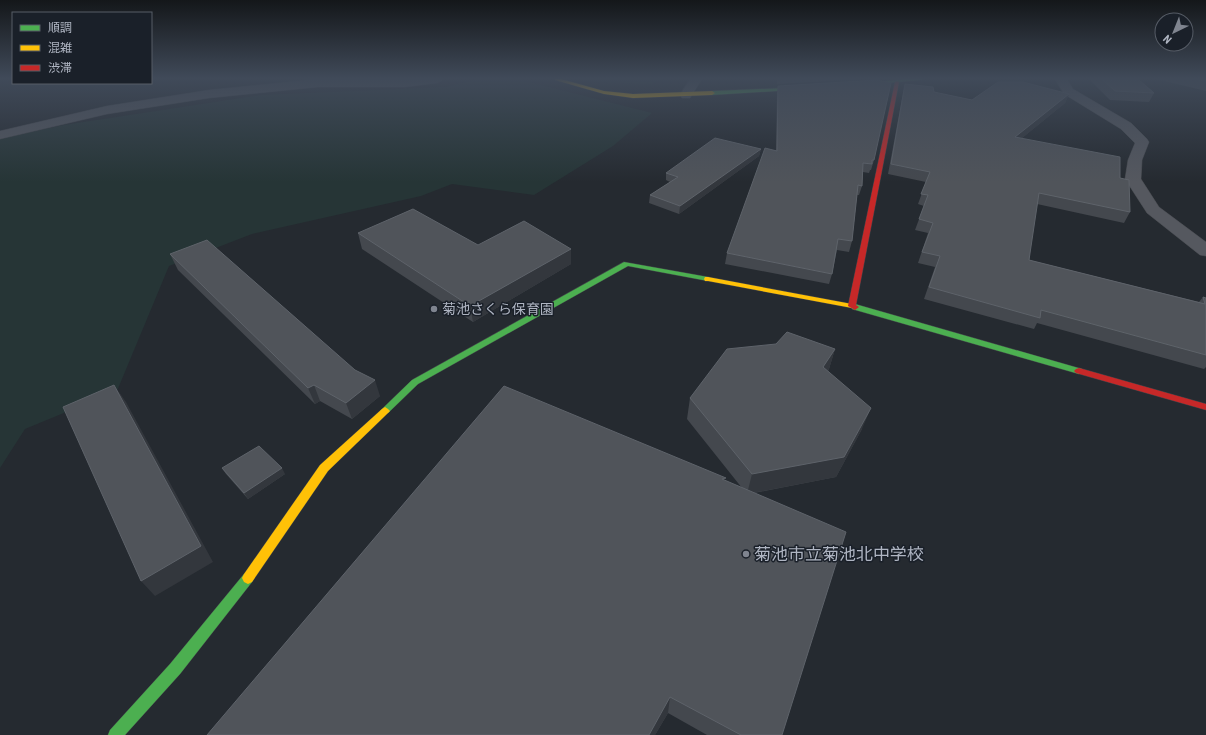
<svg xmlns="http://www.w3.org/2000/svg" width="1206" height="735" viewBox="0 0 1206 735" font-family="'Roboto Condensed','Noto Sans JP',sans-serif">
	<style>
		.green { fill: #263536 }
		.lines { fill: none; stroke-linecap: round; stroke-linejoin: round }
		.street-casing { stroke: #414449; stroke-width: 1 }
		.fast-casing { stroke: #414449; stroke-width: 1 }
		.slow-casing { stroke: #414449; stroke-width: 1 }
		.jam-casing { stroke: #414449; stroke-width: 1 }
		.street { fill: #55585f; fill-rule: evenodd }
		.fast { fill: #4caf50; fill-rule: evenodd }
		.slow { fill: #ffc107; fill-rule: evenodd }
		.jam { fill: #c62828; fill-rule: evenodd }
		.wall { fill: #44484e }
		.shaded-wall { fill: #33373d }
		.building { fill: #50545a; stroke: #5e636a }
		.poi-dot { fill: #7f848f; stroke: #1a2029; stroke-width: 1.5 }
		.labels { text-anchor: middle; stroke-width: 3; stroke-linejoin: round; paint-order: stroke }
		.poi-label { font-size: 14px; fill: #afb5c2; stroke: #1a2029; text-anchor: start }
		.near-poi-label { font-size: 17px; fill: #afb5c2; stroke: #1a2029; text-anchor: start }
	</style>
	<rect width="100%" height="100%" fill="#252a30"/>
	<path class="green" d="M477,79H517L652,113L613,146L534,195L452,184L421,196L252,234L169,266L117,391L25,429L0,468V138L64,125L261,95L446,87Z
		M580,79H661L652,84L592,82Z"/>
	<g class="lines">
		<g class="street-casing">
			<path id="street" d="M318,79H443L441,81L437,83L405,87H318L209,98L107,114L0,139V131L107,106L209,90Z
				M690,79H702L690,98H682L680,95Z
				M1055,79H1067L1073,89L1131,123L1147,139L1149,142L1142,160L1141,179L1159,207L1206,242V256L1200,255L1147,213L1125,179L1128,160L1135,143L1121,129L1064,94Z"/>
		</g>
		<g class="fast-casing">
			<path id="fast" d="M908,79H923L921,80L862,85L860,84L862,83Z
				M808,87L810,88V89L712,95L709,93L712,91Z
				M624,262L708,277L712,279L708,281L628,266L418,384L388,413H382L380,411L382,409L412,380Z
				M855,304L1082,369L1084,371L1079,374L852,309L851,307L852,305Z
				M248,572L252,574L254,578L252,582L180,674L125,735H108L110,730L170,664L244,574Z"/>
		</g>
		<g class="slow-casing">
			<path id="slow" d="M555,79H561L604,91L633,94L712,91L715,93L712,95L633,98L604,94L555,80Z
				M705,277H708L852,304L856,306L852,308L708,281H705L704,279Z
				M385,407L388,409L390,411L388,413L328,471L252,582L248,584L244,582L242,578L244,574L320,465L382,409Z"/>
		</g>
		<g class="jam-casing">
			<path id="jam" d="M897,81L899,82L856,305L859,307L855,310L848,306L895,82Z
				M1079,368L1206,404V410L1076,373L1074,371L1076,369Z"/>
		</g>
		<use href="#street" class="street"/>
		<use href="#fast" class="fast"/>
		<use href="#slow" class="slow"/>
		<use href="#jam" class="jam"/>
	</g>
	<path class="wall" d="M777,79H862L777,84Z
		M1089,79H1138L1154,93L1149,102L1110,100Z
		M1156,79H1206V91Z
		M905,84L934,92L972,100L1069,94L1065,103L1022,138L1120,178L1130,212L1124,223L1037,204L1029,260L1199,302L1203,297L1206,298V367L1204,369L1037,323L1034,329L924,299L935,267L918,263L928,233L915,230L924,206L918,204L926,182L888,174L903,93Z
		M778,86L874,160L871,170H870L869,173L863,172L862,186L859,195H857L852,241L849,252L837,250L832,274L829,284L725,264L727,253L776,150L777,95Z
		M761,149L759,156L679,214L649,203L650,195L670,182L666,180V173Z
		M358,233L478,245L571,249V264L473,322L362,249Z
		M170,254L380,396L352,419L320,401L315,404L178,270Z
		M835,349L829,369L828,371L862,429L836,477L754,493L782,735H707L668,713L655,735L726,481L742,488L687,419L690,398Z
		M222,468L285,474L248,499L226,474Z"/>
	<path class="shaded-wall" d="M1069,94L1065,103L1011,147L1015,137Z
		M761,149L759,156L679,214L680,206Z
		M571,249V264L473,322L470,306Z
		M835,349L829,369L817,388L823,367Z
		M375,380L380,396L352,419L346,403Z
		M114,385L126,402L213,562L155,596L141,581Z
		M314,385L320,401L315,404L308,388Z
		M871,408L862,429L836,477L747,494L752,474Z
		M282,468L285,474L248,499L244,493Z
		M670,697L668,713L655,735H649Z"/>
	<path class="building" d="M1102,79H1138L1154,93L1115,91Z
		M1196,79H1206V81Z
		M877,80L891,83L874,160H872V164L863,163L862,186L858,185L852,241L838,239L832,274L727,253L765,148L777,151L778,86Z
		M998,82H1023L1069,94L1015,137L1120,157V178L1129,180L1130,212L1039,193L1029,260L1205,304L1203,297L1206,298V355L1041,310L1040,318L929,287L940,256L922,252L933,223L919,219L928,195L921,194L930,172L891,164L905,84L933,87L934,92L972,100Z
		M715,138L761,149L680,206L650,195L678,177L666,173Z
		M413,209L478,245L524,221L571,249L470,306L358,233Z
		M207,240L355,370L375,380L346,403L314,385L308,388L170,254Z
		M787,332L835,349L823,367L871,408L844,457L752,474L690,398L727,349L776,344Z
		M114,385L201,546L141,581L63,407Z
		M504,386L726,478L722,479L846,532L782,735H741L670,697L649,735H207Z
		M259,446L282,468L244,493L222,468Z"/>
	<linearGradient id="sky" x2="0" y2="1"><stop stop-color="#14171a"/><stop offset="0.43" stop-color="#404a59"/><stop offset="1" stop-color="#404a59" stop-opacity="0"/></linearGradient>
	<rect width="1206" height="182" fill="url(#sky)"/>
	<g class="poi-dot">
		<circle cx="434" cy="309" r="4"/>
		<circle cx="746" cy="554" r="4"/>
	</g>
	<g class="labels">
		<g class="poi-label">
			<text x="442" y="314">菊池さくら保育園</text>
		</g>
		<g class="near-poi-label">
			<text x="754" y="560">菊池市立菊池北中学校</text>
		</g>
	</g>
	<rect x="12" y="12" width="140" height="72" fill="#1a2029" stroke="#565c66"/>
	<rect x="20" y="25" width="20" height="6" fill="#4caf50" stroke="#565c66"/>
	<text x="48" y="32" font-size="12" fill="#afb5c2">順調</text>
	<rect x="20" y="45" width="20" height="6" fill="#ffc107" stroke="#565c66"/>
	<text x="48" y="52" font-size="12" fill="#afb5c2">混雑</text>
	<rect x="20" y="65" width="20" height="6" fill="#c62828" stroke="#565c66"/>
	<text x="48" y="72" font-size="12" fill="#afb5c2">渋滞</text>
	<g transform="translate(1174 32) rotate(223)"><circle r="19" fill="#1a2029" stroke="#565c66"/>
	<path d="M0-3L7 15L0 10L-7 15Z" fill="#7f848f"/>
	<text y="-6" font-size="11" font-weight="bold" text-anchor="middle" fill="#afb5c2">N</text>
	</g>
</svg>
